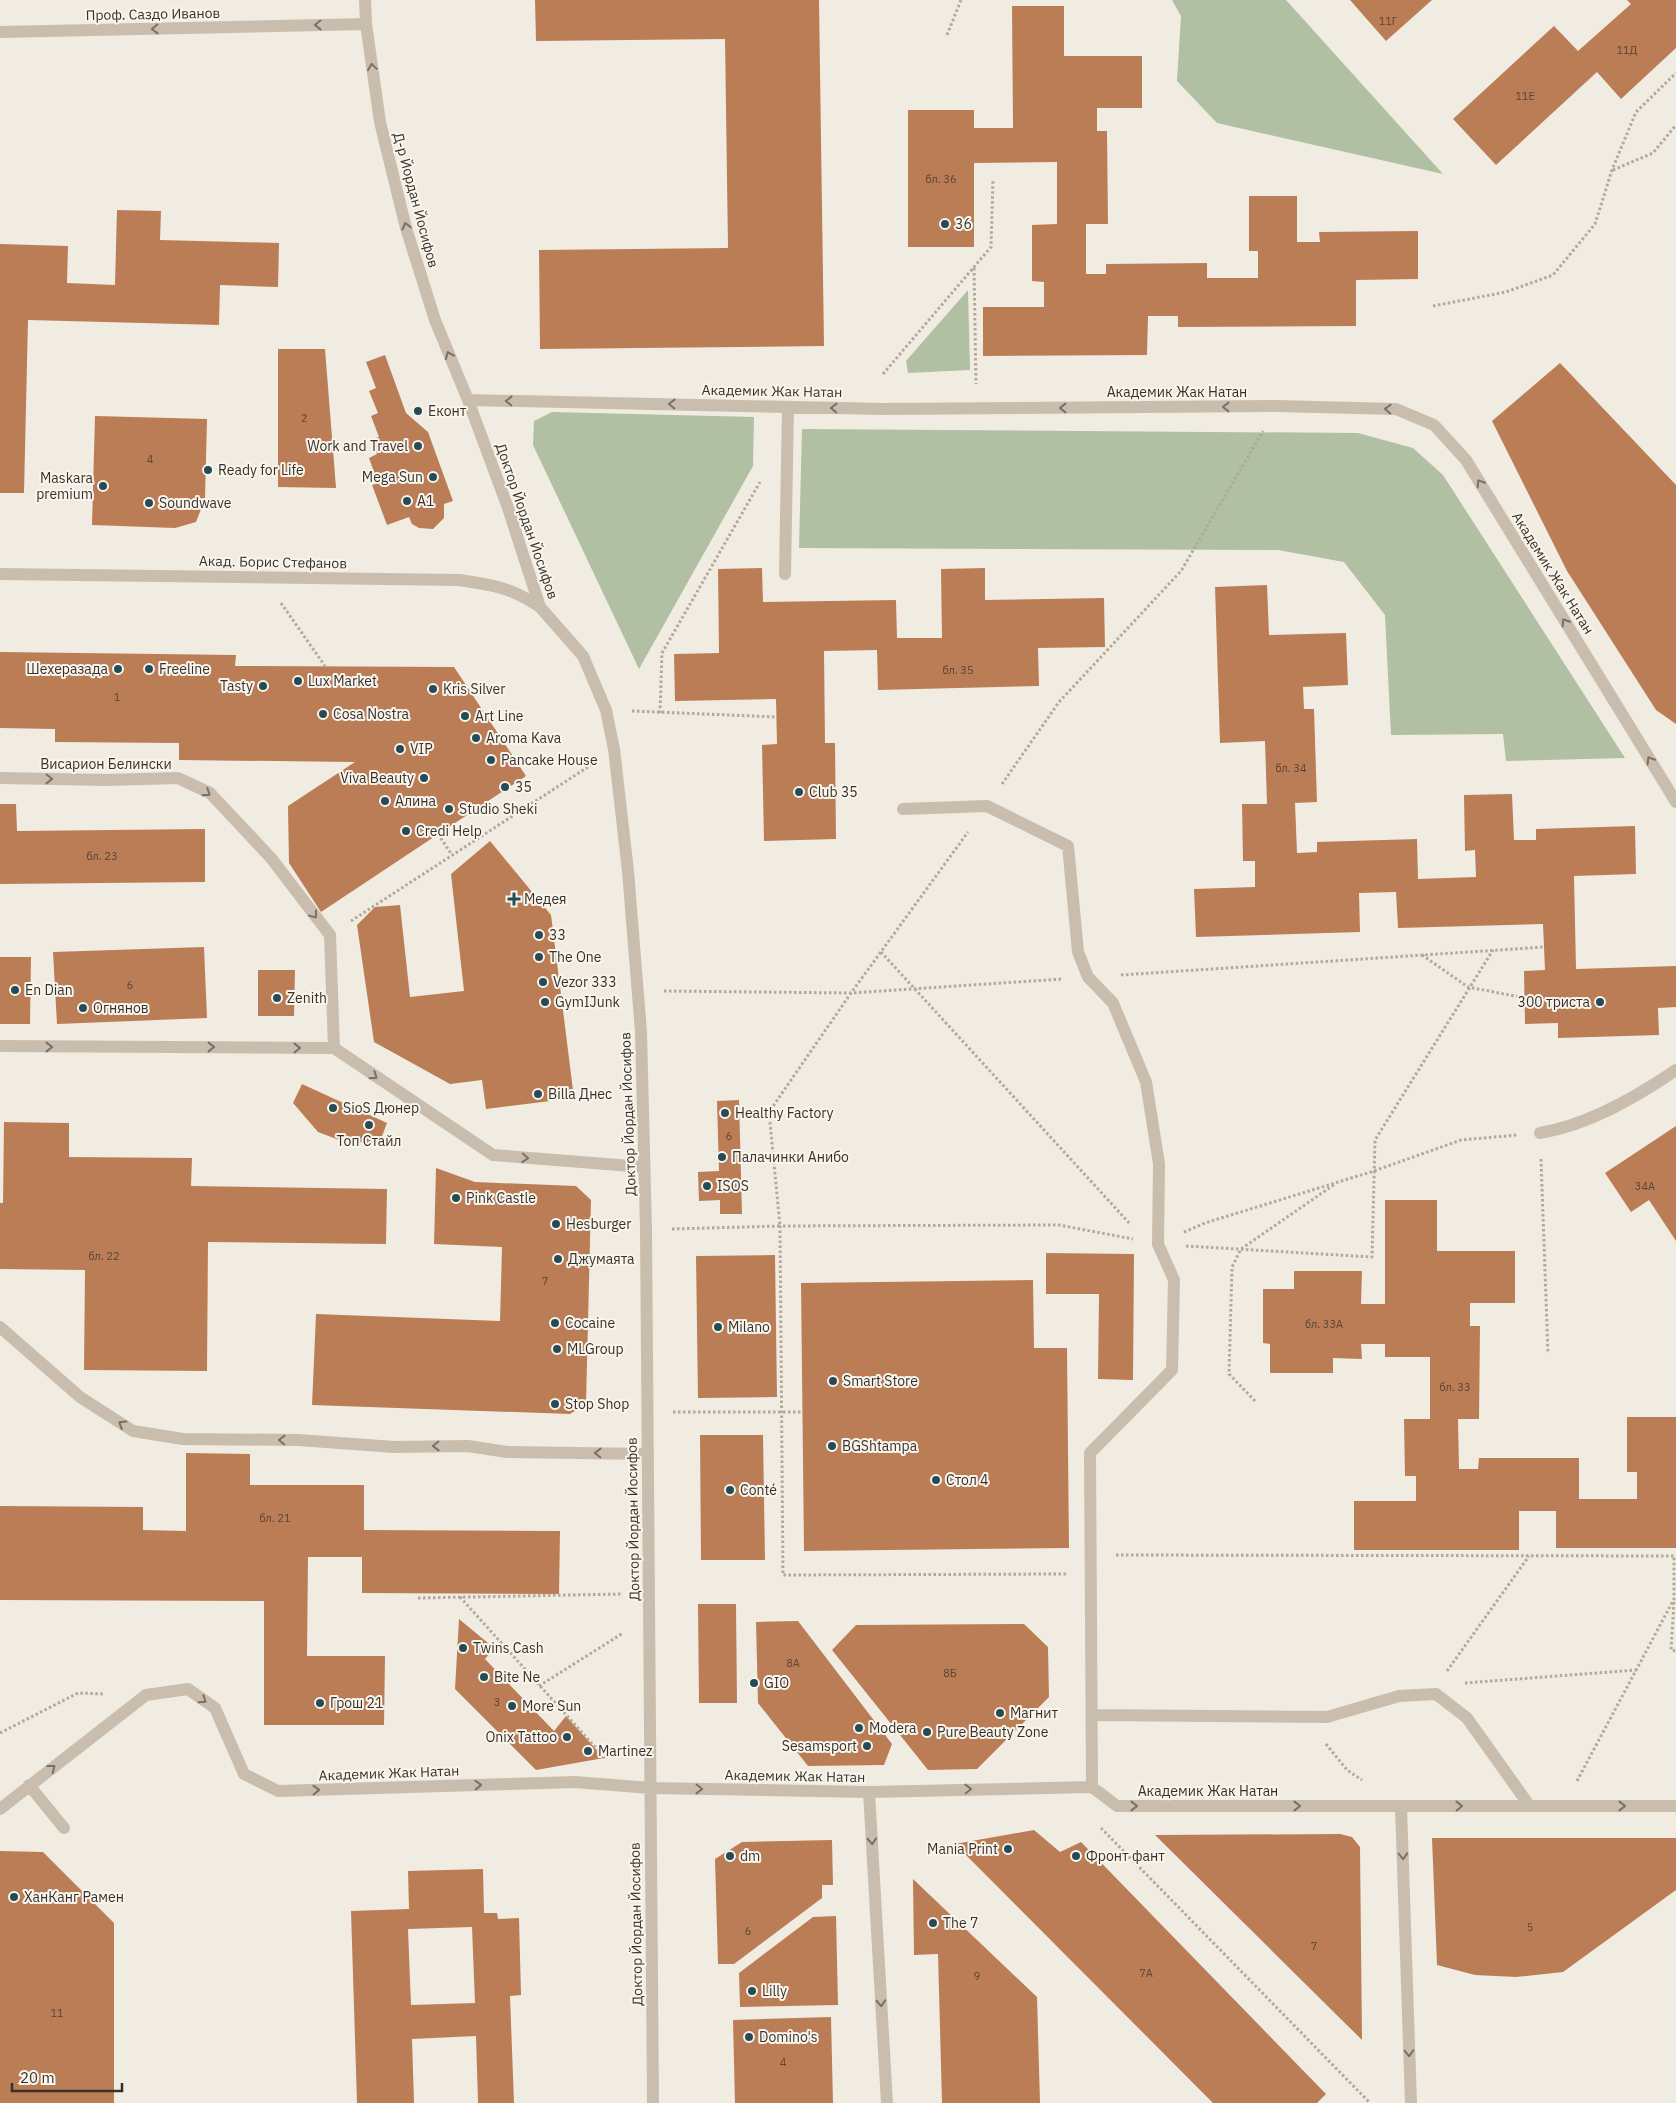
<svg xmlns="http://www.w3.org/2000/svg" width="1676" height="2103" viewBox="0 0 1676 2103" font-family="'IBM Plex Sans',sans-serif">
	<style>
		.green { fill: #b1bfa2 }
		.building { fill: #bb7d56; fill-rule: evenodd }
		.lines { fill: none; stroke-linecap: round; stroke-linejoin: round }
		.path { stroke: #b4a898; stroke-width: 3; stroke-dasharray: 2.5 2.5; stroke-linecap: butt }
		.minor { stroke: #c9beae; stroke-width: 12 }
		.oneway { stroke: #797066 }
		.poi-dot { fill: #254c56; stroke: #f9f5ed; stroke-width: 2 }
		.labels { text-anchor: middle; stroke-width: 4; stroke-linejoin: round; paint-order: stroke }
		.number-label { font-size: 11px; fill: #594436 }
		.street-label { font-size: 14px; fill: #38312b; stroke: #f9f5ed }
		.poi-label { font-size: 14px; fill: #38312b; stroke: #f9f5ed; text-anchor: start }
	</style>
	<rect width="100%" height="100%" fill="#f1ece1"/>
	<path class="green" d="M1172,0H1286L1443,174L1217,123L1177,81L1181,16Z
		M968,290L970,370L908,373L906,361Z
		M552,412L754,417L753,466L639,669L533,445L534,421Z
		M802,429L1358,433L1413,448L1443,475L1625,758L1506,761L1503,734L1391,735L1385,615L1344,562L1278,550L799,548Z"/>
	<path class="building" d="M535,0H819L824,346L540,349L539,250L728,248L725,39L536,41Z
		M1350,0H1432L1386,41Z
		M1627,0H1676V48L1621,99L1597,72L1496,165L1453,119L1554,26L1578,51L1631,4Z
		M1012,6H1064V56H1142V108H1097V131H1107L1108,224H1086V274H1106V264L1207,263V278H1258V251H1249V196H1297V242H1320L1319,232L1418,231V279L1356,280V326L1178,327V316H1148L1147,355L983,356V307H1044V282L1032,281V225L1057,224V162L974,163V247H908V110H974V128H1013Z
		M117,210L161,211L160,240L279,243L278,287L220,285L219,325L28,320L24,493H0V244L68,246L67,283L115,285Z
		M278,349H325L336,488L278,487Z
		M385,355L406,413L428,432L453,501L444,504V518L433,529L419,528L412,524L409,517L387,525L372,485L378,483L369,458L377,454L372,439L379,437L371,416L378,413L369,391L376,388L366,362Z
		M1560,363L1676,485V724L1656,710L1567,571L1492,421Z
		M95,416L207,419L205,499L196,522L175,528L92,525Z
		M762,568L763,602L896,600L897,638H942L941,569L985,568V600L1104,598L1105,647L1038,648L1039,686L878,690L877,650L824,651L825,743H835L836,839L764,841L762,745L777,744L776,699L675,701L674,654L719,653L718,569Z
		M1267,585L1269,635L1346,633L1348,685L1303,687L1304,709H1314L1317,802L1295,803L1297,853L1317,852V842L1417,839L1418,879L1476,877L1475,850L1465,851L1464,795L1512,794L1514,840H1536V829L1635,826L1636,874L1574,876L1576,969L1676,966V1007L1658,1008L1659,1035L1558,1038V1023L1525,1024L1524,971L1545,970L1543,924L1398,928L1396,892L1359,893L1360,932L1196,937L1194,889L1255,887V861H1243L1242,804H1267L1265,741L1220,743L1215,587Z
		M0,652L236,655L235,666L454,667L526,776L321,912L289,863L288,806L355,762L179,760V743L55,742V729L0,728Z
		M0,804H16L17,831L205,829V882L0,884Z
		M490,841L551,915L574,1098L486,1109L482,1080L450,1084L374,1042L357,925L375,907L400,905L410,997L464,991L451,874Z
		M204,947L207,1018L57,1024L53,952Z
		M0,957H31L30,1024H0Z
		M258,970H295L294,1016H258Z
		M302,1084L387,1123L379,1144L339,1140L318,1132L293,1103Z
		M739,1100L742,1214H720V1200L699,1201L698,1172L719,1171L717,1101Z
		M4,1122L69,1123V1157L192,1158L191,1186L387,1189L386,1244L208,1242L207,1371L84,1370L85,1270L0,1269V1203H3Z
		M1676,1126V1241L1649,1200L1631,1212L1605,1173Z
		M436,1168L475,1182L576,1186L591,1200L586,1404L570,1414L312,1405L316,1314L500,1321L502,1247L434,1244Z
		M1385,1200H1437V1251H1515V1303H1470V1326H1480L1479,1419H1458L1459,1469H1478L1479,1458H1579V1499H1637V1472H1627V1417H1676V1548H1556V1511H1519V1550H1354V1501H1416V1476H1405L1404,1419H1430V1357H1385V1344H1361L1362,1359L1333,1358V1373H1270V1344L1263,1343V1289H1294V1271H1362L1361,1304H1385Z
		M1046,1253L1134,1254L1133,1380L1098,1379L1099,1294H1046Z
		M775,1255L777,1397L698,1398L696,1256Z
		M1033,1280L1034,1348H1067L1069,1548L804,1551L801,1283Z
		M700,1435H763L765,1560H701Z
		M186,1453L250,1454V1485H364V1530L560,1531L559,1594L362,1593V1557H308L307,1656H385L384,1725H264V1601L0,1600V1506L143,1507V1530L186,1531Z
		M698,1604H736L737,1703H699Z
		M459,1619L494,1648L485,1659L554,1731L566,1716L604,1758L536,1770L455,1689Z
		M798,1621L892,1744L884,1765L808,1766L758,1703L756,1622Z
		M1024,1624L1048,1647L1049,1697L977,1769L928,1770L832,1650L856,1625Z
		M1034,1830L1060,1852L1081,1842L1326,2094L1317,2103H1213L955,1844Z
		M1340,1834L1352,1837L1360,1847L1362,2040L1155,1835Z
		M1432,1838H1676V1890L1563,1972L1516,1977L1475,1975L1437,1965Z
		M832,1840L833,1885H822V1898L734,1964H718L715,1859L742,1842Z
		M0,1851L43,1852L114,1923V2103H0Z
		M483,1869L484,1913H497L498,1919L519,1918L521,1995L510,1996L514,2103H478L476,2036L412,2039L414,2103H357L351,1911L409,1909L408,1871ZM472,1927L475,2003L411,2005L408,1929Z
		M913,1879L1037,1997L1040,2103H942L938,1954L914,1955Z
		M836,1916L838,2005L740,2007L739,1973L813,1917Z
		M831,2017L833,2103H735L733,2020Z"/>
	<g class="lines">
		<path class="path" d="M947,35L961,0
			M1613,170L1653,153L1676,125
			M974,268L976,384
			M1433,306L1506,292L1553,275L1595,224L1612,170L1636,112L1676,73
			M883,374L991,247L993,179
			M281,603L325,666
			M632,711L777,717
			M660,713L662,653L760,482
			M1002,784L1059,702L1181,571L1263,431
			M438,834L452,855
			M351,921L591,765
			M881,952L1131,1225
			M1422,955L1468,987L1525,998
			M1121,975L1544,947
			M664,991L851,993L1062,979
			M1541,1159L1548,1354
			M672,1229L780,1226L769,1112L851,993L968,832
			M1184,1232L1205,1223L1374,1171L1461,1140L1517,1135
			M1186,1246L1372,1257L1375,1140L1493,950
			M1255,1401L1229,1374L1232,1267L1241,1249L1335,1184
			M673,1412H802
			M1116,1555L1676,1556
			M1066,1574L783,1575L780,1226L1059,1225L1133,1239
			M460,1597L605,1758
			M418,1598L623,1594
			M1674,1602L1671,1650L1676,1651
			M1447,1671L1529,1556
			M1465,1683L1636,1670
			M539,1686L623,1633
			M0,1733L78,1693L105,1694
			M1326,1744L1347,1770L1362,1780
			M1577,1781L1674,1599V1556
			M1101,1828L1370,2103"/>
		<path class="minor" d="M365,0L366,24L380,122L406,228L435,320L468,400L508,508L540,607L583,656L606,710L614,749L628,871L641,1032L646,1230L653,2103
			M0,32L366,24
			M468,400L883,409L1277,406L1396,409L1434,425L1466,460L1676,802
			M0,574L459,580C493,585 510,587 540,607
			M785,574L788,407
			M0,778L107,780L178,778L210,793L271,858L330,935L334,1048
			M903,809L987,806L1068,846L1078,952L1088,977L1113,1003L1146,1082L1159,1164L1158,1244L1174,1280L1172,1370L1090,1453L1092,1787
			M0,1046L334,1048L493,1155L644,1167
			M1540,1133C1588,1125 1635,1098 1676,1070
			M0,1327L80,1397L133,1431L183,1439L298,1440L394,1447L468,1446L507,1452L647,1454
			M1092,1715L1327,1717L1399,1696L1436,1694L1467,1718L1529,1805
			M29,1785L64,1828
			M869,1792L887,2103
			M1401,1807L1411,2103
			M0,1809L146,1695L188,1689L215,1708L244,1774L278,1791L575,1782L650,1788L869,1792L1092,1787L1117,1806H1676"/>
	</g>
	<defs><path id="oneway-chevron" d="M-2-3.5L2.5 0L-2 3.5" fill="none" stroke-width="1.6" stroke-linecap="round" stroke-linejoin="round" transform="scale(1.25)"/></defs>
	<g class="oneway">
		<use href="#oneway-chevron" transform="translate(318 25) rotate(179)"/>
		<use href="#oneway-chevron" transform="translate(155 29) rotate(179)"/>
		<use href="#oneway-chevron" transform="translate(372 67) rotate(-98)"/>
		<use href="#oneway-chevron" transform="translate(406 226) rotate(-105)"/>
		<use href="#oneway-chevron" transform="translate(449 355) rotate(-112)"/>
		<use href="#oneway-chevron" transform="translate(509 401) rotate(-179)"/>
		<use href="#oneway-chevron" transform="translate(672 404) rotate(-179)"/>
		<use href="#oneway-chevron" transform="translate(1226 407) rotate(180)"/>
		<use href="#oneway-chevron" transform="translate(834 408) rotate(-179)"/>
		<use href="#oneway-chevron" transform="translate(1063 408) rotate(180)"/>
		<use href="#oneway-chevron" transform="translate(1388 409) rotate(-177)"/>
		<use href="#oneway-chevron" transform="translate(1480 483) rotate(-122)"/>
		<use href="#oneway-chevron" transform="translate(1565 622) rotate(-122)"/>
		<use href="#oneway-chevron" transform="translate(1650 760) rotate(-122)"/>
		<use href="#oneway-chevron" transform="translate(49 779) rotate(1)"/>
		<use href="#oneway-chevron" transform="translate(207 793) rotate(33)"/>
		<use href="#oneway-chevron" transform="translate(314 915) rotate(53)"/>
		<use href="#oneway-chevron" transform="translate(49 1047)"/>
		<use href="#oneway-chevron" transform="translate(211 1047)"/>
		<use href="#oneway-chevron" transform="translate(297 1048)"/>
		<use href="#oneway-chevron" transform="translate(374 1076) rotate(34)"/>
		<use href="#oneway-chevron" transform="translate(525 1158) rotate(4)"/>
		<use href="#oneway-chevron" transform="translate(122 1424) rotate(-148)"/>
		<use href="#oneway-chevron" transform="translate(282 1440) rotate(-179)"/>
		<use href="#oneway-chevron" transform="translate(436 1446) rotate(179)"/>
		<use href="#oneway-chevron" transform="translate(598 1453) rotate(-179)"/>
		<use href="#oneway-chevron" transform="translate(203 1700) rotate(34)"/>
		<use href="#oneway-chevron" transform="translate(52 1768) rotate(-38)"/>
		<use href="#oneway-chevron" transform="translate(478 1785) rotate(-2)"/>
		<use href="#oneway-chevron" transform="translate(699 1789) rotate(1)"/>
		<use href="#oneway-chevron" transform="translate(968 1789) rotate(-1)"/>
		<use href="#oneway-chevron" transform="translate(316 1790) rotate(-2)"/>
		<use href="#oneway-chevron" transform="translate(1134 1806)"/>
		<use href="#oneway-chevron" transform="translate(1297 1806)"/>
		<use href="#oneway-chevron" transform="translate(1459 1806) rotate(-1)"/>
		<use href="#oneway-chevron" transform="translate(1622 1806)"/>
		<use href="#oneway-chevron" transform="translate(872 1841) rotate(87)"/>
		<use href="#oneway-chevron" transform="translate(1403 1856) rotate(88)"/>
		<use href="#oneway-chevron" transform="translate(881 2003) rotate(87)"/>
		<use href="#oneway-chevron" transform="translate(1409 2053) rotate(88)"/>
	</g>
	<g class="poi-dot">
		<circle cx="945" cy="224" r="5"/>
		<circle cx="418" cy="411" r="5"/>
		<circle cx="418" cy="446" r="5"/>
		<circle cx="208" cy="470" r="5"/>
		<circle cx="433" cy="477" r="5"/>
		<circle cx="103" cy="486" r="5"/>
		<circle cx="407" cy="501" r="5"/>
		<circle cx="149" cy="503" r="5"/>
		<circle cx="118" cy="669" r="5"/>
		<circle cx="149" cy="669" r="5"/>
		<circle cx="298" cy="681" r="5"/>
		<circle cx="263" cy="686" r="5"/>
		<circle cx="433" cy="689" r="5"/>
		<circle cx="323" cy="714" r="5"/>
		<circle cx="465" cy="716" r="5"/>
		<circle cx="476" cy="738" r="5"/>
		<circle cx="400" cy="749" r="5"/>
		<circle cx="491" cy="760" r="5"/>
		<circle cx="424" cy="778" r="5"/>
		<circle cx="505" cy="787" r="5"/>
		<circle cx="799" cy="792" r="5"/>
		<circle cx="385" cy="801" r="5"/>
		<circle cx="449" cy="809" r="5"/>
		<circle cx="406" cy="831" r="5"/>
		<path d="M511.5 891.5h5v5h5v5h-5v5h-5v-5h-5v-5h5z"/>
		<circle cx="539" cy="935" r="5"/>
		<circle cx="539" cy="957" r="5"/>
		<circle cx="543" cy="982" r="5"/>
		<circle cx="15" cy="990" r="5"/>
		<circle cx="277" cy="998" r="5"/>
		<circle cx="545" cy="1002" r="5"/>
		<circle cx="1600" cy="1002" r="5"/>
		<circle cx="83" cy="1008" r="5"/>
		<circle cx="538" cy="1094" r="5"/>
		<circle cx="333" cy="1108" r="5"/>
		<circle cx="725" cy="1113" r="5"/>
		<circle cx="369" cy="1125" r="5"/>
		<circle cx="722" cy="1157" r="5"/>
		<circle cx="707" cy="1186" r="5"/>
		<circle cx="456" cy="1198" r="5"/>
		<circle cx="556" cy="1224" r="5"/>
		<circle cx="558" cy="1259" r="5"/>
		<circle cx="555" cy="1323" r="5"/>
		<circle cx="718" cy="1327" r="5"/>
		<circle cx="557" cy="1349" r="5"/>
		<circle cx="833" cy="1381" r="5"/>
		<circle cx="555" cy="1404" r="5"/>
		<circle cx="832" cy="1446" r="5"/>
		<circle cx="936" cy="1480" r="5"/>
		<circle cx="730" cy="1490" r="5"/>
		<circle cx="463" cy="1648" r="5"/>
		<circle cx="484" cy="1677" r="5"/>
		<circle cx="754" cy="1683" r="5"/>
		<circle cx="320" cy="1703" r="5"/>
		<circle cx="512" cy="1706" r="5"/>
		<circle cx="1000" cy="1713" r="5"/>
		<circle cx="859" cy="1728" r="5"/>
		<circle cx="927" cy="1732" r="5"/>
		<circle cx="567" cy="1737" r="5"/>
		<circle cx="867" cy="1746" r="5"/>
		<circle cx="588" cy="1751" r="5"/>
		<circle cx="1008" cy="1849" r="5"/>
		<circle cx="730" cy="1856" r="5"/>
		<circle cx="1076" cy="1856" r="5"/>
		<circle cx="14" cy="1897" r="5"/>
		<circle cx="933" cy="1923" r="5"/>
		<circle cx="752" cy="1991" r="5"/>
		<circle cx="749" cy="2037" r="5"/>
	</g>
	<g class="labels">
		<g class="number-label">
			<text x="1388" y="25">11Г</text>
			<text x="1627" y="54">11Д</text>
			<text x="1525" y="100">11Е</text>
			<text x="941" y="183">бл. 36</text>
			<text x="304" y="422">2</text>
			<text x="150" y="463">4</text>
			<text x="958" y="674">бл. 35</text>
			<text x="117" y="701">1</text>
			<text x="1291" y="772">бл. 34</text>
			<text x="102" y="860">бл. 23</text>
			<text x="130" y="989">6</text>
			<text x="729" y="1140">6</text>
			<text x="1645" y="1190">34A</text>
			<text x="104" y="1260">бл. 22</text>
			<text x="545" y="1285">7</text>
			<text x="1324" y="1328">бл. 33А</text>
			<text x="1455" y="1391">бл. 33</text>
			<text x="275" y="1522">бл. 21</text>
			<text x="793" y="1667">8А</text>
			<text x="950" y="1677">8Б</text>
			<text x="497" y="1706">3</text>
			<text x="1530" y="1931">5</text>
			<text x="748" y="1935">6</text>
			<text x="1314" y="1950">7</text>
			<text x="1146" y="1977">7А</text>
			<text x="977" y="1980">9</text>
			<text x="57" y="2017">11</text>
			<text x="783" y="2066">4</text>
		</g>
		<g class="street-label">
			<text transform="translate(153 14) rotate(-1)" y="5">Проф. Саздо Иванов</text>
			<text transform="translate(416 200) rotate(75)" y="5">Д-р Йордан Йосифов</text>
			<text transform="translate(772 391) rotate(1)" y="5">Академик Жак Натан</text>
			<text x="1177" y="397">Академик Жак Натан</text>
			<text transform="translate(527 521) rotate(71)" y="5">Доктор Йордан Йосифов</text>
			<text transform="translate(273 562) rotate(1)" y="5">Акад. Борис Стефанов</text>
			<text transform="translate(1553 573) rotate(58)" y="5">Академик Жак Натан</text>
			<text x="106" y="769">Висарион Белински</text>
			<text transform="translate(628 1114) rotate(-92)" y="5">Доктор Йордан Йосифов</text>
			<text transform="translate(633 1519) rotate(-91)" y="5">Доктор Йордан Йосифов</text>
			<text transform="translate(389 1773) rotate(-2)" y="5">Академик Жак Натан</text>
			<text transform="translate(795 1776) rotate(1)" y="5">Академик Жак Натан</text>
			<text x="1208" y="1796">Академик Жак Натан</text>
			<text transform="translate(636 1924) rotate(-91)" y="5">Доктор Йордан Йосифов</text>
		</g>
		<g class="poi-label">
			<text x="955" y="229">36</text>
			<text x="428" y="416">Еконт</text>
			<text x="408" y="451" text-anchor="end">Work and Travel</text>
			<text x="218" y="475">Ready for Life</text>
			<text x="423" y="482" text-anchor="end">Mega Sun</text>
			<text x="93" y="483" text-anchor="end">Maskara<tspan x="93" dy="16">premium</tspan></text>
			<text x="417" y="506">A1</text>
			<text x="159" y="508">Soundwave</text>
			<text x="108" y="674" text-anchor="end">Шехеразада</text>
			<text x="159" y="674">Freeline</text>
			<text x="308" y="686">Lux Market</text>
			<text x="253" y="691" text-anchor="end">Tasty</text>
			<text x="443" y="694">Kris Silver</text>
			<text x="333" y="719">Cosa Nostra</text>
			<text x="475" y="721">Art Line</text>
			<text x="486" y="743">Aroma Kava</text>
			<text x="410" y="754">VIP</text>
			<text x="501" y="765">Pancake House</text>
			<text x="414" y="783" text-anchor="end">Viva Beauty</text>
			<text x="515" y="792">35</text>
			<text x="809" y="797">Club 35</text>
			<text x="395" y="806">Алина</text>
			<text x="459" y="814">Studio Sheki</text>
			<text x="416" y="836">Credi Help</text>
			<text x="524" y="904">Медея</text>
			<text x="549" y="940">33</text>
			<text x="549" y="962">The One</text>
			<text x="553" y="987">Vezor 333</text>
			<text x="25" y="995">En Dian</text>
			<text x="287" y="1003">Zenith</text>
			<text x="555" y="1007">GymIJunk</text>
			<text x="1590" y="1007" text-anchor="end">300 триста</text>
			<text x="93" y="1013">Огнянов</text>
			<text x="548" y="1099">Billa Днес</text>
			<text x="343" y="1113">SioS Дюнер</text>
			<text x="735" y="1118">Healthy Factory</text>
			<text x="369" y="1146" text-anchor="middle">Топ Стайл</text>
			<text x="732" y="1162">Палачинки Анибо</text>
			<text x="717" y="1191">ISOS</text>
			<text x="466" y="1203">Pink Castle</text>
			<text x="566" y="1229">Hesburger</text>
			<text x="568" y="1264">Джумаята</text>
			<text x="565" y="1328">Cocaine</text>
			<text x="728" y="1332">Milano</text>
			<text x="567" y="1354">MLGroup</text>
			<text x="843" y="1386">Smart Store</text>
			<text x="565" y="1409">Stop Shop</text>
			<text x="842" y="1451">BGShtampa</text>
			<text x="946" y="1485">Стол 4</text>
			<text x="740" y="1495">Conté</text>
			<text x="473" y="1653">Twins Cash</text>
			<text x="494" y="1682">Bite Ne</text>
			<text x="764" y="1688">GIO</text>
			<text x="330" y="1708">Грош 21</text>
			<text x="522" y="1711">More Sun</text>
			<text x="1010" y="1718">Магнит</text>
			<text x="869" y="1733">Modera</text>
			<text x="937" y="1737">Pure Beauty Zone</text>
			<text x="557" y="1742" text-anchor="end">Onix Tattoo</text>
			<text x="857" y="1751" text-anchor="end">Sesamsport</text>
			<text x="598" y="1756">Martinez</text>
			<text x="998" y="1854" text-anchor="end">Mania Print</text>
			<text x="740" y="1861">dm</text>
			<text x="1086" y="1861">Фронт фант</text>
			<text x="24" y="1902">ХанКанг Рамен</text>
			<text x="943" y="1928">The 7</text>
			<text x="762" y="1996">Lilly</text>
			<text x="759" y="2042">Domino's</text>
		</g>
	</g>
	<path d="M12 2083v8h110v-8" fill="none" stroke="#38312b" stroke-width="2.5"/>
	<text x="20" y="2083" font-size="15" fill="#38312b" stroke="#f9f5ed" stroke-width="4" paint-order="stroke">20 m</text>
</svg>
